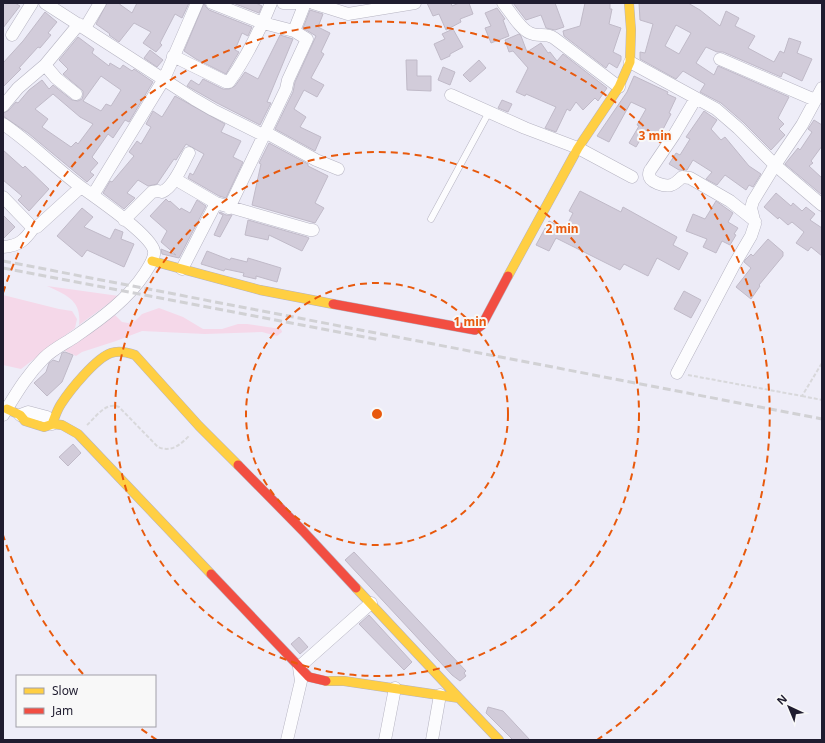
<svg xmlns="http://www.w3.org/2000/svg" width="825" height="743" viewBox="0 0 825 743" font-family="'Noto Sans',sans-serif">
	<style>
		.green { fill: #f5d8e9 }
		.building { fill: #d2ccda; stroke: #c0bac8; fill-rule: evenodd }
		.lines { fill: none; stroke-linecap: round; stroke-linejoin: round }
		.lane-casing { stroke: #b5b3c1; stroke-width: 7 }
		.street-casing { stroke: #b5b3c1; stroke-width: 13 }
		.slow-casing { stroke: #b5b3c1; stroke-width: 10 }
		.jam-casing { stroke: #b5b3c1; stroke-width: 10 }
		.path { stroke: #d8d8db; stroke-width: 2; stroke-dasharray: 4 2; stroke-linecap: butt }
		.lane { stroke: #fcfcfe; stroke-width: 6 }
		.street { stroke: #fcfcfe; stroke-width: 12 }
		.slow { stroke: #ffcf43; stroke-width: 9 }
		.jam { stroke: #f24e42; stroke-width: 9 }
		.rail { stroke: #d1d1d4; stroke-width: 3; stroke-dasharray: 8 4; stroke-linecap: butt }
		.ring { fill: none; stroke: #e8590c; stroke-width: 2; stroke-dasharray: 7 5 }
		.centre { fill: #e8590c; stroke: #f8f8f8; stroke-width: 2 }
		.ring-label { font-size: 12px; text-anchor: middle; font-weight: bold; fill: #e8590c; stroke: #f8f8f8; stroke-width: 4; stroke-linejoin: round; paint-order: stroke }
	</style>
	<rect width="100%" height="100%" fill="#eeedf8"/>
	<path class="green" d="M47,286L119,296L79,325C82,301 67,295 47,286Z
		M3,295L59,309L72,311L77,319L75,328L21,369L3,365Z
		M159,308L183,317L203,329H222L238,324H247L281,329L282,332L277,336L262,332L205,334L142,331L116,341L82,352L76,356L61,349L81,339L115,315L122,322L128,323L135,321L142,314Z"/>
	<path class="building" d="M3,3H15L20,6L3,28Z
		M107,3H118L132,13L137,3H189L182,18L175,14L160,43L162,45L156,52L143,43L151,32L134,23L119,42L109,35L110,34L96,24Z
		M204,3L206,7L209,10L252,27L248,36L242,33L235,50L239,52L226,74L196,59L184,51Z
		M233,3H256L262,6L259,13Z
		M427,3H451L452,6L459,3H469L473,14L460,19L461,22L446,30L439,14L433,16Z
		M513,3H555L564,27L555,30L546,28L541,15L526,20Z
		M585,3H610V9H612L609,24L621,28L613,52L621,56V60L617,68L609,63L606,68L564,36L563,31L580,26Z
		M639,3H688L700,10L720,26L726,11L739,18L735,26L755,36L748,48L774,62L780,51L784,53L789,38L801,42L797,53L812,59L802,81L783,72L781,77L723,52H717L706,47L696,63L714,75L718,66L789,97L778,118L784,124L779,129L785,135L771,150L743,122L721,103L700,92L705,84L683,71L676,79L640,59V52L645,53L653,24L640,20ZM676,25L691,33L679,54L665,46Z
		M497,8L505,19L503,20L509,36L491,43L485,28L491,26L485,13Z
		M310,10L323,14L318,27L330,33L321,52L324,54L311,78L324,85L317,97L304,90L294,109L306,117L300,127L321,137L315,151L275,129L293,92L295,82L316,36L303,28Z
		M45,12L57,22L48,33L51,35L40,48L38,47L19,68L21,69L3,87V63L23,41Z
		M453,29L463,47L450,54V56L441,60L434,44L445,39L442,34Z
		M519,34L521,36L527,52L541,43L548,53L550,52L557,61L563,54L607,88L598,101L595,98L583,110L576,102L570,111L567,109L556,132L545,128L556,107L526,94L525,96L516,92L528,68L513,51L509,52L505,40Z
		M280,35L293,39L267,102L271,103L260,125L217,103L187,86L191,80L199,85L203,79L223,89H229L235,86L245,72L258,79Z
		M78,37L94,49L92,53L109,66L110,63L120,69L123,65L132,71L134,69L153,82L129,122L125,120L113,138L108,134L92,157L98,163L90,172L94,175L87,182L28,133L3,116V113L8,111L16,102L18,103L29,90L42,80L49,89L53,85L72,100L78,101L82,99L83,96V91L63,74L68,69L59,60ZM101,76L121,90L111,106L106,104L101,111L83,101ZM53,94L80,117L93,124L78,144L76,142L71,147L42,127L48,119L35,109Z
		M150,50L163,60L157,67L144,58Z
		M406,60H417V76H431V91L407,90Z
		M479,60L486,68L470,82L463,75Z
		M443,67L455,72L450,85L438,80Z
		M634,76L668,92L667,94L676,98L669,113L671,114L659,137L646,130L636,147L629,143L639,126L637,125L646,109L631,102L609,142L597,136L627,92Z
		M175,96L225,124L221,132L241,141L233,157L243,162L226,198L219,196L188,178L190,173L193,175L204,154L186,144L176,160L174,159L157,184L148,186L138,180L127,193L135,198L124,209L103,193L110,181L112,182L134,156L129,152L137,141L141,144L151,127L146,124L153,111L162,117Z
		M502,100L512,104L508,112L498,108Z
		M704,111L717,120L711,129L721,140L725,137L749,166L761,174L753,187L749,185L746,190L725,175L717,185L706,179L712,172L693,160L687,170H679L669,164L676,153L680,155L690,139L686,137Z
		M814,120L822,125V146L811,161L813,163L809,166L822,178V195L785,164L798,148L800,150L812,132L808,129Z
		M269,143L308,164V166L328,176L315,203L324,208L315,223L252,205L261,164L259,163Z
		M3,150L23,168L25,166L49,189L29,211L18,200L22,196L3,180Z
		M580,191L621,212L623,207L677,237L673,245L688,253L679,270L657,258L648,276L624,264L620,270L556,238L549,251L536,245L549,221L565,229L573,213L569,211Z
		M776,193L791,206L793,203L802,211L806,207L815,214L810,220L822,228V256L811,247L808,251L796,243L804,232L792,222L788,225L779,217L778,219L764,207Z
		M166,199L169,202L170,201L180,210L181,208L190,213L197,200L206,206L179,258L162,254L161,249L176,255L161,242L167,231L150,216Z
		M716,201L733,213L728,222L738,228L734,234L736,235L730,245L722,241L716,253L703,247L707,239L686,231L693,214L705,219Z
		M82,208L93,217L84,227L110,239L115,229L123,232L121,239L134,244L124,267L87,250L82,257L57,236Z
		M220,212L226,215H232L220,237L214,235L223,215L219,213Z
		M3,215L15,227L3,239Z
		M248,220L307,237L309,238L302,251L269,235L268,240L245,235Z
		M768,239L783,252V256L759,285L760,286L751,299L736,287L751,268L744,262L745,260L751,254L753,256Z
		M207,251L230,260L231,258L247,262L248,258L281,268L277,282L256,276V279L243,276L244,273L225,269L224,271L201,264Z
		M684,291L701,300L691,318L674,309Z
		M65,352L73,355L62,382L47,396L34,383L46,372L49,363L53,360L59,362L62,353Z
		M73,444L81,453L68,466L59,457Z
		M354,552L466,671L464,673L466,676L460,681L452,675L345,560Z
		M369,615L412,662L404,670L359,624Z
		M299,637L308,647L300,654L291,644Z
		M488,707L503,711L530,740H513L486,713Z"/>
	<g class="lines">
		<g class="lane-casing">
			<path id="lane" d="M431,219L489,112"/>
		</g>
		<g class="street-casing">
			<path id="street" d="M45,3L194,99L213,110L263,135
				M212,3L263,23L294,31L307,39L288,80L286,89L229,208
				M283,3H296
				M313,3L348,14L415,3
				M503,3C510,11 520,29 530,33C538,37 546,33 554,38L619,87
				M85,28L100,3
				M294,31L305,3
				M12,35L32,3
				M173,56L226,82H229C246,58 260,30 271,3
				M720,59L815,100
				M630,62L716,109L738,128L775,165L822,205
				M45,65L56,78L76,94
				M451,95L525,128L578,148L632,177
				M696,98L674,135L651,169C650,170 649,173 649,175C649,182 665,187 671,185C675,184 679,180 682,177L690,178L730,201L755,221
				M3,106L18,88L45,65L79,24
				M3,124C31,143 54,167 81,187C95,197 151,235 154,251C155,259 149,266 145,273C128,299 102,318 76,336C66,343 53,349 44,358C26,376 16,394 3,415
				M265,132L316,160L338,169
				M175,179L216,203L310,230H313
				M93,195L164,79L197,3
				M3,197L31,226L37,227L81,187
				M124,220L152,192L158,191L162,192C174,187 183,164 189,153
				M3,247C19,246 25,240 34,227
				M182,269L216,203
				M677,373L734,265L751,236L755,224L751,208L753,201L775,165L802,125L822,88
				M20,415L28,412L47,417L52,424
				M287,740L301,681L299,667L371,603
				M385,740L395,688
				M432,740L440,695"/>
		</g>
		<g class="slow-casing">
			<path id="slow" d="M152,261L260,290L333,304
				M508,276L578,148L619,87L630,62L631,30L629,3
				M7,409L20,415L25,421L44,427L53,424L62,425L78,434L211,574
				M52,424C55,417 57,410 61,404C70,390 96,358 111,353C119,350 127,352 135,355L199,426L238,465
				M356,588L459,698
				M326,681H344L459,698L499,740"/>
		</g>
		<g class="jam-casing">
			<path id="jam" d="M333,304L475,330L482,325L508,276
				M238,465L303,531L356,588
				M211,574L309,677L326,681"/>
		</g>
		<path class="path" d="M688,375L802,396L822,363
			M802,396L822,400
			M87,425C96,417 106,401 119,407L158,447C172,453 181,444 190,435"/>
		<use href="#lane" class="lane"/>
		<use href="#street" class="street"/>
		<use href="#slow" class="slow"/>
		<use href="#jam" class="jam"/>
		<path class="rail" d="M3,261L822,419
			M3,268L380,340"/>
	</g>
	<g class="ring">
		<circle cx="377" cy="414" r="131"/>
		<circle cx="377" cy="414" r="262"/>
		<path d="M157 740A393 393 0 0 1 140 728M83 674A393 393 0 0 1 3 535M3 293A393 393 0 1 1 597 740"/>
	</g>
	<circle cx="377" cy="414" r="6" class="centre"/>
	<g class="ring-label">
		<text x="655" y="140">3 min</text>
		<text x="562" y="233">2 min</text>
		<text x="470" y="326">1 min</text>
	</g>
	<rect width="825" height="743" fill="none" stroke="#1f1c2f" stroke-width="8"/>
	<rect x="16" y="675" width="140" height="52" fill="#f8f8f8" stroke="#a1a0a8"/>
	<rect x="24" y="688" width="20" height="6" fill="#ffcf43" stroke="#a1a0a8"/>
	<text x="52" y="695" font-size="12" fill="#1f1c2f">Slow</text>
	<rect x="24" y="708" width="20" height="6" fill="#f24e42" stroke="#a1a0a8"/>
	<text x="52" y="715" font-size="12" fill="#1f1c2f">Jam</text>
	<g transform="translate(789 707) rotate(316)" stroke="#f8f8f8" stroke-width="3" paint-order="stroke">
	<path d="M0-3L7 15L0 10L-7 15Z" fill="#1f1c2f"/>
	<text y="-6" font-size="11" font-weight="bold" text-anchor="middle" fill="#1f1c2f">N</text>
	</g>
</svg>
